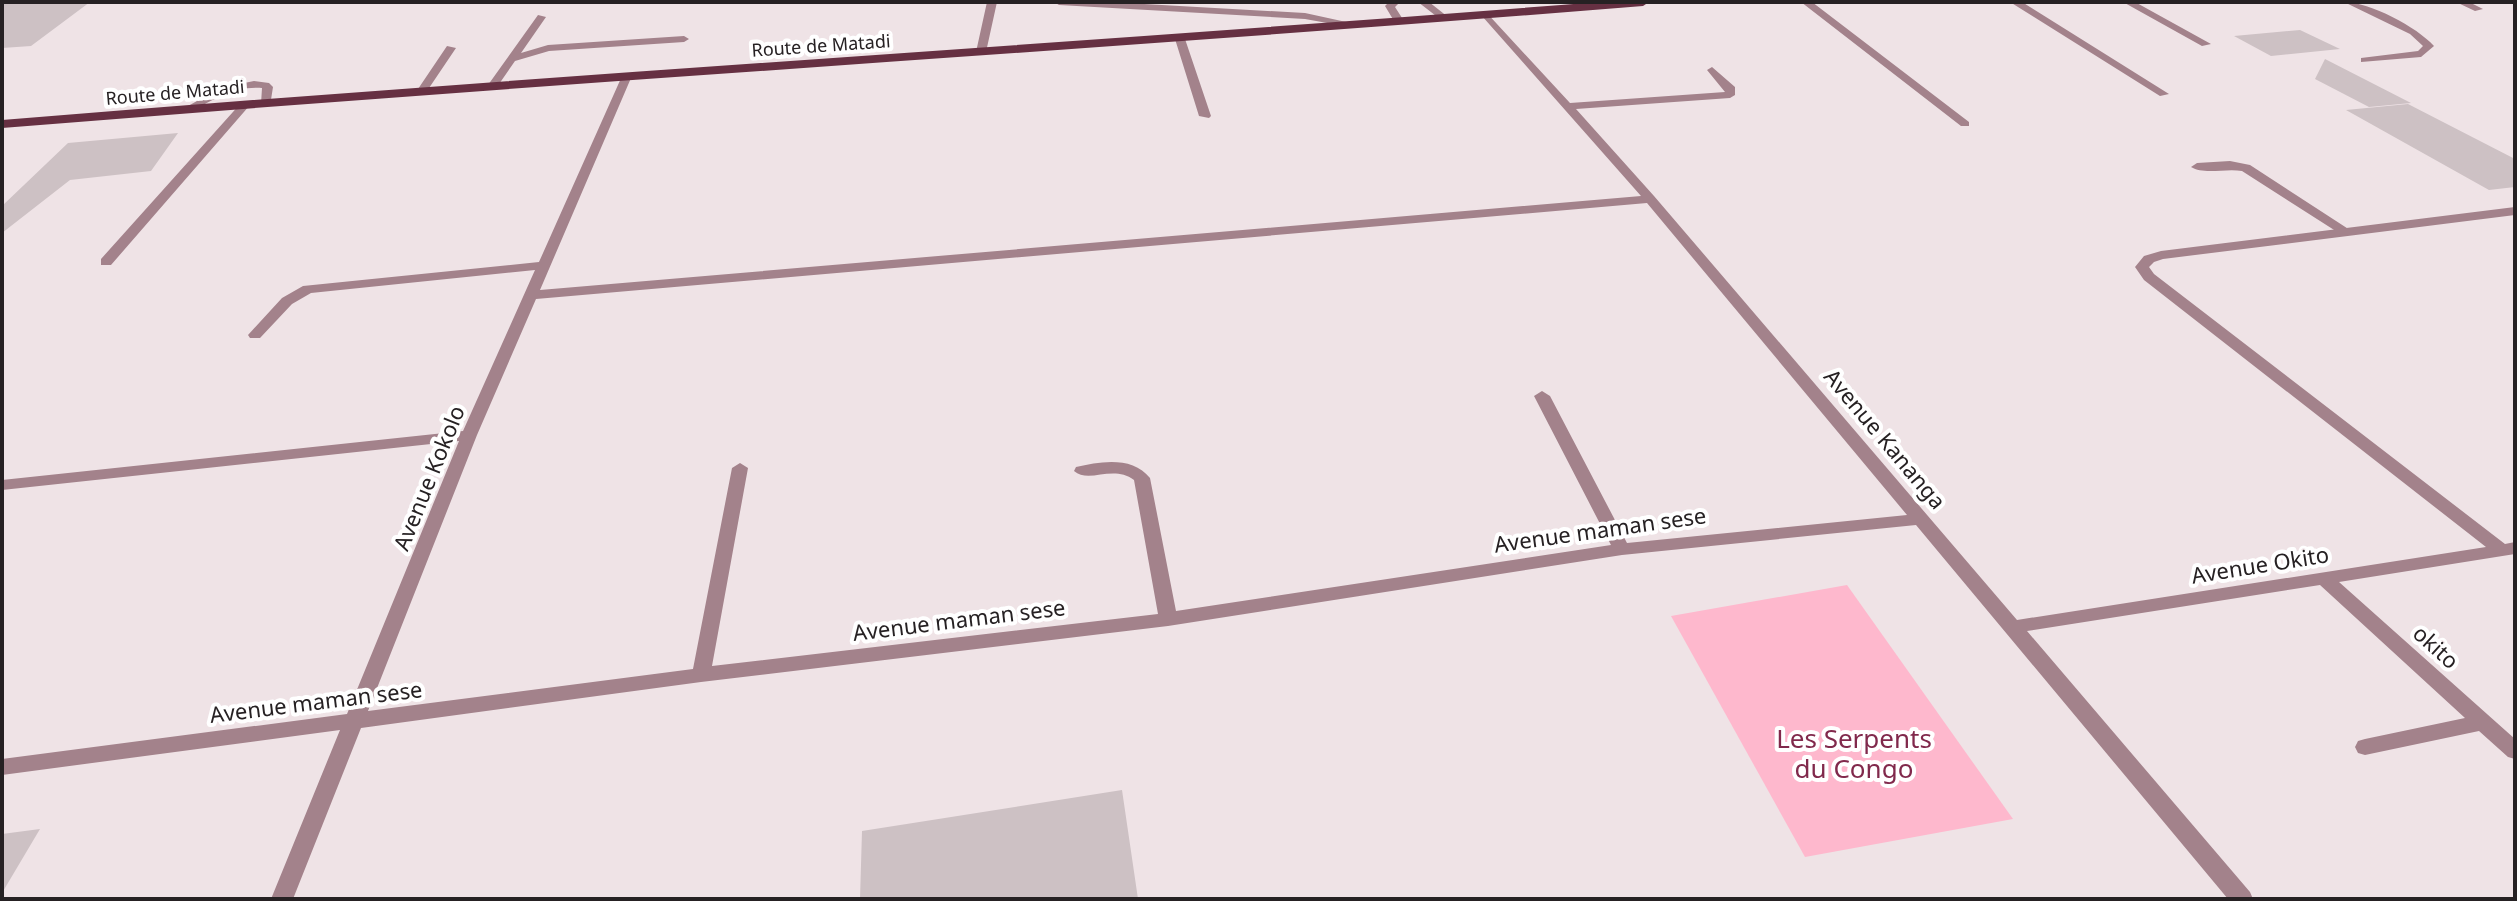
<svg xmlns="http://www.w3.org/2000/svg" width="2517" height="901" viewBox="0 0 2517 901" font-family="'Noto Sans',sans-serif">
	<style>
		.green { fill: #feb8cd }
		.building { fill: #cdc1c4 }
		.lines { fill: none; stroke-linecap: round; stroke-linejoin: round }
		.lane { fill: #a3828b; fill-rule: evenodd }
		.street { fill: #a3828b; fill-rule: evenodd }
		.primary { fill: #663042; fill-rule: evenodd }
		.labels { text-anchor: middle; stroke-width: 8; stroke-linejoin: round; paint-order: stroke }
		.far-street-label { font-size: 18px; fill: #262123; stroke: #fff }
		.street-label { font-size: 22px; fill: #262123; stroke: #fff }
		.near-park-label { font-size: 26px; fill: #81294c; stroke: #fff }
	</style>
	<rect width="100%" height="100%" fill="#efe3e6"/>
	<path class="green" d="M1847,585L2013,819L1805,857L1671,616Z"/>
	<path class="building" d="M2,2H90L31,46L2,48Z
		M2300,30L2340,49L2271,56L2234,36Z
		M2325,59L2411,103L2369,107L2315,79Z
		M2408,104L2515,159V187L2489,190L2346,110Z
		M178,133L151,171L70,180L2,233V206L68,143Z
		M1122,790L1138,899H860L862,831Z
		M40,829L2,893V834Z"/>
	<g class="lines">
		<path class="lane" d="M1389,2H1400L1395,7L1404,21L1402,23L1394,21L1385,6Z
			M1418,2H1429L1448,17L1440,19Z
			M538,15L546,17L521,53L548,45L684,36L689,39L684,42L549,51L515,61L497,87H489L488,85Z
			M1176,37L1185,39L1211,116L1209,118L1199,116L1175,39Z
			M447,46L456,48L427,91H419L418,89Z
			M254,81L269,83L273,87L270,106L261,104L262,88C235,86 214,99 191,112L181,110L220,88Z
			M2230,161L2250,165L2353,232L2352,235H2342L2242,171C2226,168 2204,175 2191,167L2197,163Z"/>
		<path class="street" d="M987,2H997L986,52L981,55L976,52Z
			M1054,2H1109L1305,13L1360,25L1355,28L1305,19L1059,5Z
			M1801,2H1812L1969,122V126H1961Z
			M2010,2H2022L2169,94L2160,96Z
			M2123,2H2135L2211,44L2202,46Z
			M2344,2C2370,2 2417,27 2434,46L2421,57L2361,62V58L2418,51L2423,46L2410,34Z
			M2456,2H2469L2483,9L2475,11Z
			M1485,11L1570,103L1725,92L1707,70L1712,67L1735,87V95L1730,98L1576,109L1654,196L2017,620L2486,547L2144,280L2135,267L2144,256L2161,251L2515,207V215L2163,259L2154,262L2149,267L2154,274L2505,544L2515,542V554L2339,582L2515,739V759L2508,757L2479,731L2365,755L2358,753L2355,747L2358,741L2365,739L2465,718L2320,585L2027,631L2250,892L2253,899H2228L1916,525L1622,555L1168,626L701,682L361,728L293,899H271L340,730L2,775V759L347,714L459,441L2,490V480L463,431L535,270L311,293L292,304L260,338H250L248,335L282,298L303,286L539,262L622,76L631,78L540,290L1641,196L1482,16V12ZM1647,203L1907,515L1627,543L1550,396L1542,391L1534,396L1611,545L1176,611L1150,478C1133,456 1101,461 1076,467L1074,471C1089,484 1113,464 1134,480L1158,614L712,666L748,468L740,463L732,468L693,669L368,711L477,435L536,299Z
			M241,103L250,105L111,265H101V259Z"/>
		<path class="primary" d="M1598,2H1649L1643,6C1096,50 549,83 2,128V120C534,76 1066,44 1598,2Z"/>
	</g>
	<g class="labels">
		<g class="far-street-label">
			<text transform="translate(821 46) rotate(-4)" y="6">Route de Matadi</text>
			<text transform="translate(175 93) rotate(-5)" y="6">Route de Matadi</text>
		</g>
		<g class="street-label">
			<text transform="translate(1885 439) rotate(50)" y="8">Avenue Kananga</text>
			<text transform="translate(429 478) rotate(-68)" y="8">Avenue Kokolo</text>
			<text transform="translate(1600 530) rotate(-8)" y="8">Avenue maman sese</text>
			<text transform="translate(2260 565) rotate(-9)" y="8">Avenue Okito</text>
			<text transform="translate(959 620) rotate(-7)" y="8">Avenue maman sese</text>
			<text transform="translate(2436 647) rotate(42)" y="8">okito</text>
			<text transform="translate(316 702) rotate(-7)" y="8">Avenue maman sese</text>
		</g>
		<g class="near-park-label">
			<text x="1854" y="748">Les Serpents<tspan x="1854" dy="30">du Congo</tspan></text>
		</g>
	</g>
	<rect width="2517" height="901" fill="none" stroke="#262123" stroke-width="8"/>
</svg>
